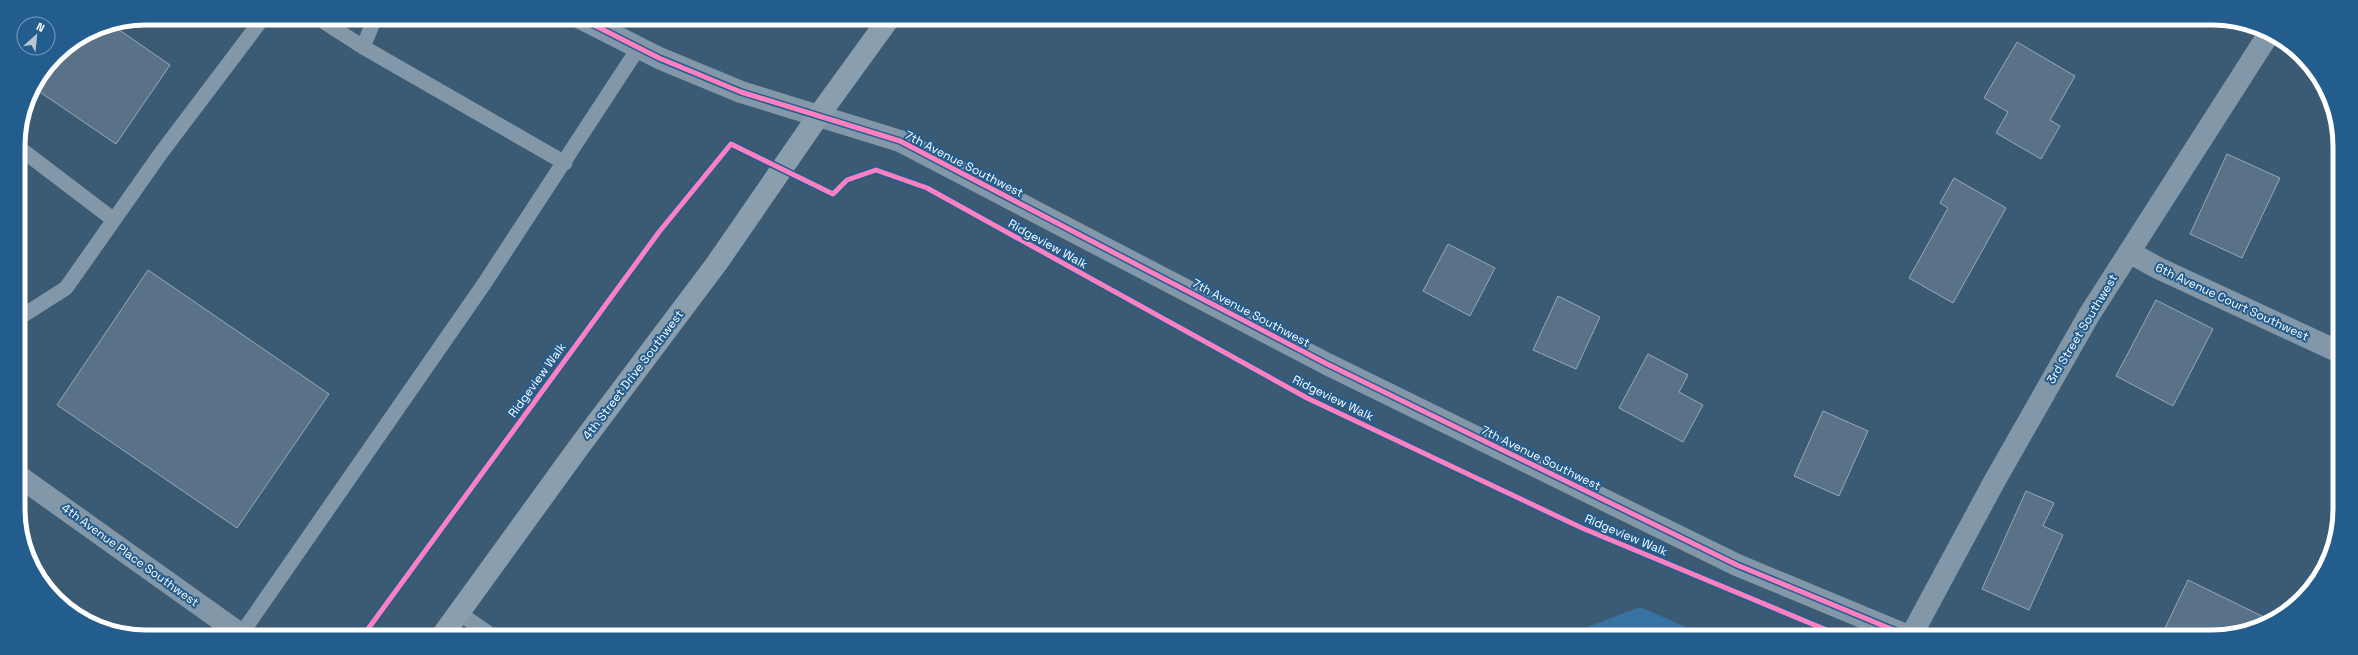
<svg xmlns="http://www.w3.org/2000/svg" width="2358" height="655" viewBox="0 0 2358 655" font-family="'Space Grotesk',sans-serif">
	<style>
		.green { fill: #3873a3 }
		.building { fill: #597287; stroke: #97a9b7 }
		.lines { fill: none; stroke-linecap: round; stroke-linejoin: round }
		.service { stroke: #8297a8; stroke-width: 15 }
		.minor { stroke: #8297a8; stroke-width: 22 }
		.tertiary { stroke: #8297a8; stroke-width: 22 }
		.secondary { stroke: #8a9eae; stroke-width: 22 }
		.cycleway-casing { stroke: #235d8d; stroke-width: 8 }
		.cycleway { stroke: #ff80c0; stroke-width: 5 }
		.labels { text-anchor: middle; stroke-width: 4; stroke-linejoin: round; paint-order: stroke }
		.street-label { font-size: 12px; fill: #fff; stroke: #235d8d }
		.rim { fill: none; stroke: #fff; stroke-width: 5 }
	</style>
	<rect width="100%" height="100%" fill="#3b5b75"/>
	<path class="green" d="M1640,607L1706,636H1588L1590,626Z"/>
	<path class="building" d="M112,25L170,65L116,144L34,88L56,55L97,28Z
		M2017,42L2075,76L2050,120L2060,126L2041,159L1996,133L2008,112L1984,98Z
		M2227,154L2280,178L2242,258L2190,234Z
		M1954,178L2006,208L1953,303L1909,278L1948,208L1940,203Z
		M1448,244L1495,268L1470,316L1423,291Z
		M148,270L329,394L237,528L57,405Z
		M1558,296L1600,317L1576,369L1533,350Z
		M2156,300L2213,329L2173,406L2116,376Z
		M1648,354L1688,375L1679,392L1703,405L1683,442L1619,408Z
		M1823,411L1868,431L1839,496L1794,476Z
		M2026,491L2054,503L2043,526L2063,535L2029,610L1982,589Z
		M2188,580L2272,621L2261,627L2220,637H2183L2165,628Z"/>
	<g class="lines">
		<path class="service" d="M318,18L363,47
			M375,18L363,47L565,163
			M18,147L114,220
			M19,318L66,288L161,153L263,18
			M459,613L488,633
			M242,633L484,284L639,47"/>
		<path class="minor" d="M2129,252L2158,268L2337,351
			M20,477L239,633
			M1911,636L1994,482L2089,315L2270,32"/>
		<path class="tertiary" d="M582,19L659,58L741,92L900,141L1327,364L1737,565L1908,636"/>
		<path class="secondary" d="M444,633L581,444L717,263L819,115L888,20"/>
		<g class="cycleway-casing">
			<path id="cycleway" d="M582,19L659,58L741,92L900,141L1327,364L1737,565L1908,636
				M365,633L659,232L731,144L833,194L847,180L876,170L927,188L1307,398L1582,528L1841,636"/>
		</g>
		<use href="#cycleway" class="cycleway"/>
	</g>
	<g class="labels">
		<g class="street-label">
			<text transform="translate(964 164) rotate(27)" y="4">7th Avenue Southwest</text>
			<text transform="translate(1048 244) rotate(29)" y="4">Ridgeview Walk</text>
			<text transform="translate(2232 302) rotate(25)" y="4">6th Avenue Court Southwest</text>
			<text transform="translate(1251 313) rotate(28)" y="4">7th Avenue Southwest</text>
			<text transform="translate(2082 329) rotate(-59)" y="4">3rd Street Southwest</text>
			<text transform="translate(633 375) rotate(-53)" y="4">4th Street Drive Southwest</text>
			<text transform="translate(537 380) rotate(-54)" y="4">Ridgeview Walk</text>
			<text transform="translate(1333 398) rotate(26)" y="4">Ridgeview Walk</text>
			<text transform="translate(1541 458) rotate(26)" y="4">7th Avenue Southwest</text>
			<text transform="translate(1626 535) rotate(23)" y="4">Ridgeview Walk</text>
			<text transform="translate(130 555) rotate(36)" y="4">4th Avenue Place Southwest</text>
		</g>
	</g>
	<path d="M0 0H2358V655H0ZM146 25H2212A121 121 0 0 1 2333 146V509A121 121 0 0 1 2212 630H146A121 121 0 0 1 25 509V146A121 121 0 0 1 146 25Z" fill="#235d8d" fill-rule="evenodd"/>
	<path class="rim" d="M146 25H2212A121 121 0 0 1 2333 146V509A121 121 0 0 1 2212 630H146A121 121 0 0 1 25 509V146A121 121 0 0 1 146 25Z"/>
	<g transform="translate(36 36) rotate(27)"><circle r="19" fill="#235d8d" stroke="#7b9ebb"/>
	<path d="M0-3L7 15L0 10L-7 15Z" fill="#bac6cf"/>
	<text y="-6" font-size="11" font-weight="bold" text-anchor="middle" fill="#ffffff">N</text>
	</g>
</svg>
